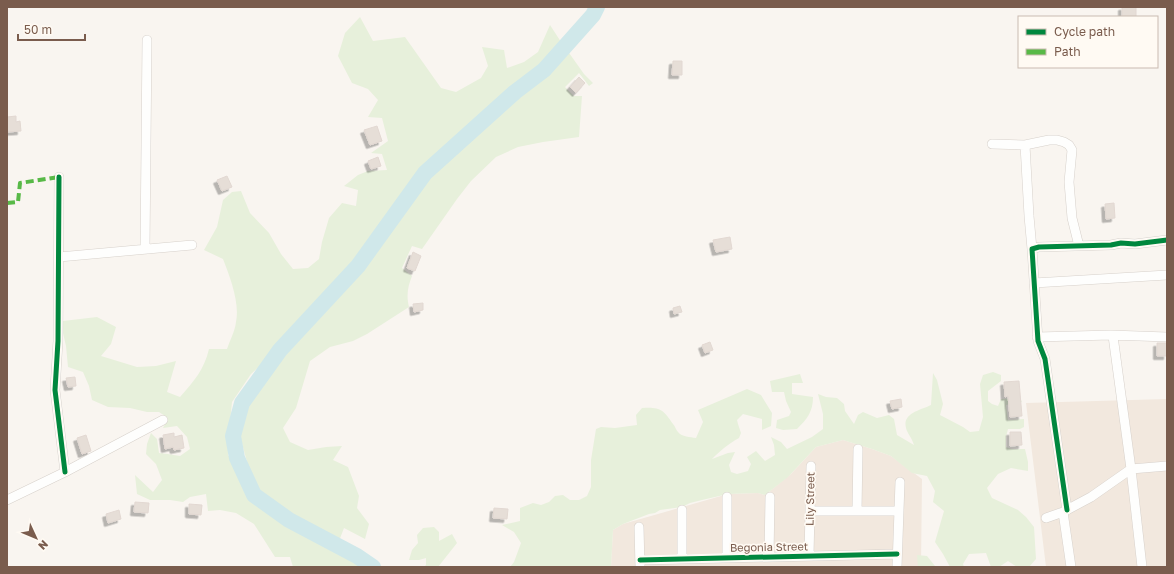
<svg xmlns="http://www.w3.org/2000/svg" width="1174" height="574" viewBox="0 0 1174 574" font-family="'Golos Text',sans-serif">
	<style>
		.residential { fill: #f2e8de }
		.green { fill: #e7f0db }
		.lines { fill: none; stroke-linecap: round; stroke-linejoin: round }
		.river { stroke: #d0e8ea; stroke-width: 16 }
		.building { fill: #e6ded7; stroke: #e2d8d2; filter: url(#shadow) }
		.street-casing { stroke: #d7d1cb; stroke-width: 10 }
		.street { stroke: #fefefd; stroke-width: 9 }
		.quiet { stroke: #58b947; stroke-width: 4; stroke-dasharray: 8 4; stroke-linecap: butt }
		.cycleway-casing { stroke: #fffaf3; stroke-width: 8 }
		.cycleway { stroke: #00873e; stroke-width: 5 }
		.labels { text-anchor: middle; stroke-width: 3.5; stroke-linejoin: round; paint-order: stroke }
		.street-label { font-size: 11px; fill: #7a5c4d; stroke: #fffaf3 }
	</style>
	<defs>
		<filter id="shadow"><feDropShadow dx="-3.5" dy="3.5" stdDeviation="0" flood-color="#0004"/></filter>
	</defs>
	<rect width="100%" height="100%" fill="#f9f5f0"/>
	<path class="residential" d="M1167,399V567H1046L1026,403Z
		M843,440L872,449L891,456L922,479L921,567H611L613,530L623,524L728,494L758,493L765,495L791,474L816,447Z"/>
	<path class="green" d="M360,17L373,41L405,37L441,88L456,92L481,78L488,66L482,47L504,50L507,68L524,62L538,52L550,25L563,45L550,60L509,95L424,170L394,212L350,270L277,350L251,374L232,402L229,433L228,455L236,466L244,489L256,502L276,518L364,567H293L290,557H275L254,524L236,513L220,510L208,511L206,494L190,497L183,502L170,500H150L137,494L135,475L153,492L162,480L156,464L146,454L147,444L151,433L157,439L159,453L168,454L180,456L190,449L187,437L177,426L163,428L168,418L159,412H147L130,408L108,407L92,400L89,386L83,372L68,367L66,346L63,333V321L97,317L116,327L111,344L101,356L137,367L156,366L176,361L167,392L180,397C194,381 204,370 209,349H227C230,340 235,331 236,322C240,303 230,277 223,259L204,250L217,227L223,200L232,192L241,191L250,213L269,233L281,254L293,269L308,268L319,259L322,242L329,218L342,203L356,206L358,190L344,186L358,175L368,171L387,170L382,154L371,153L388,141L382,118L368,117L378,100L368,89L352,83L338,56L345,33Z
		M567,50L584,74L593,83L589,86L579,73L565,87L574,96H582L579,137L543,142L518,147L496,157L471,181L457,199L422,249L412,246L402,268L412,276C408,286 406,295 409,307L367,334L353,341L330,347L310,361L296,408L283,428L290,442L308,450L326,447L342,446L333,460L348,467L359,496L357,508L369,524L365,539L344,528L339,541L296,520L264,497L251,477L239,432L245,407L285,352L304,333L341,293L369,259L433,170L528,88Z
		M993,372L1001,375V381L988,391V401L992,404L998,406L1001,399L1020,398L1022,402L1006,405L1008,420L1024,419V427L1020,429H1008L1006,437V447L1012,449H1025L1028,462V471L1011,468L998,474L987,488L992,498L1018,510L1026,517L1034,527L1036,559L1029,567H1017L1008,561L999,567H991L986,553L969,554L963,564L964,567H950L943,554L935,542L944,511L933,502L935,491L927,476L912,473L891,456L872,449L843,440L816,447L788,477L765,495L758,493L728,494L702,500L690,503L682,507L660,510L655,513L649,514L623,524L613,530L611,567H510L514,562L521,543L514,532L502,525L520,521V508L533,503L541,505L549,502L555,496L563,495L570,500H579L587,496L591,487V460L596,429L601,427L615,428L637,425L636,415L642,408C660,407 663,409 673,424C675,426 676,430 678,432C682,437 690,437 696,438L703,422L698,410L747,389L761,395L772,413L771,426L762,430V419L743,414L737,420L738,424L741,433L739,438C728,444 720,451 712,459L728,453L735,452L729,465L731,472L737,474L748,471L751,464L747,457L756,451L765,461L775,455L774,445L771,437L781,442L787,449L812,437L823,429V414L818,394L826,397L837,398L844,404L845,411L854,424L858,415L863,412L877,418L889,415L894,419L897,435L914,445C912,438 907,433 906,428C902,413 921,410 931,405L933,373L937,380L943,404L940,415L963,427L970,432L979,431L983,417L980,384L983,375Z
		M800,374L803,383H792V394L813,397C813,412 807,419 797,429L783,430L776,428L777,420L789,416L791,412L786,401L784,392H772L770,381Z
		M434,527L439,532V541L452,534L457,543L438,567H424L426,565V558L419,560H409L412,550L418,543L417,535L423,528Z
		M917,555L927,556L935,566L939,567H918Z"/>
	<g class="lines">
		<path class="river" d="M373,567L357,556L289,520L254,495L237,458L233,436L242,403L280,350L358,266L425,173L515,92L544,70L593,15L597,7"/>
	</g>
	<path class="building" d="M1122,7H1136V17H1122Z
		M673,61H682V75H672Z
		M579,77L585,83L576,93L570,87Z
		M16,116V122L20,121L21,131L7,132V117Z
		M377,126L382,141L370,145L364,130Z
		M378,157L381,166L371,169L368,161Z
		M227,176L232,187L222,191L217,180Z
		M1114,203L1115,218L1106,219L1105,204Z
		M730,237L732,249L716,252L713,240Z
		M413,252L421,256L415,271L407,268Z
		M423,303V310L414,312L413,304Z
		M680,306L682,312L674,314L673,308Z
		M710,342L713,350L705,353L702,345Z
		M1157,343H1167V356H1157Z
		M75,377L76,386L68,387L66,378Z
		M1019,381L1022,416L1010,417L1008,396L1005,397L1004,382Z
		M901,399L902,407L892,409L890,401Z
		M1010,432H1021L1022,445L1010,446Z
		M174,433V437L182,435L184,448L174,450L173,447L165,449L163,435Z
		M86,435L91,451L82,454L77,438Z
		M135,502L149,503L148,513L134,512Z
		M189,504L202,505L201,515L189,514Z
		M494,508L508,509L507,519L493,518Z
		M119,510L121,519L108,523L106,514Z"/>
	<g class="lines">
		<g class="street-casing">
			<path id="street" d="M992,144L1025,145L1049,140H1057L1064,142L1069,145L1072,150L1069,182L1072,218L1079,246
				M1025,145L1029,216L1032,249
				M59,177L58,341L55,390L65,472
				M145,249L147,40
				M59,257L192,245
				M1034,283L1167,275
				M1113,336L1131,469L1142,567
				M1037,337L1111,335L1167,337
				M727,497V558
				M7,500L65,472L163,420
				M682,510V559
				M1067,510L1045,359L1038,341L1032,249L1039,247L1111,245L1121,243L1135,244L1167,240
				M811,511H899
				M857,511L858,449
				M1063,512L1071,567
				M1046,518L1063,512L1091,497L1131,469L1167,466
				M639,527L640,567
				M809,556L811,466
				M769,557L770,497
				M640,560L897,554
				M897,567L900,482"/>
		</g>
		<use href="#street" class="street"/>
		<path class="quiet" d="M7,203L18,202L20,183L59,177"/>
		<g class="cycleway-casing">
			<path id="cycleway" d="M59,177L58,341L55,390L65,472
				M1067,510L1045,359L1038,341L1032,249L1039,247L1111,245L1121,243L1135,244L1167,240
				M640,560L897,554"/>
		</g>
		<use href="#cycleway" class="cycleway"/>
	</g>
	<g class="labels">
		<g class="street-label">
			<text transform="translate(810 499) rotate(-89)" y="4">Lily Street</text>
			<text transform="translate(769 547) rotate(-1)" y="4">Begonia Street</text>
		</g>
	</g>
	<rect width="1174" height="574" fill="none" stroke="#7a5c4d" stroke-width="16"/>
	<rect x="1018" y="16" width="140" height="52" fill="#fffaf3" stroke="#cabbb1"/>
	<rect x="1026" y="29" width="20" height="6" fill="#00873e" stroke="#cabbb1"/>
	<text x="1054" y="36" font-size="12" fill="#7a5c4d">Cycle path</text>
	<rect x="1026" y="49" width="20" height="6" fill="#58b947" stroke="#cabbb1"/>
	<text x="1054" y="56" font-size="12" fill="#7a5c4d">Path</text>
	<g transform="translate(36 538) rotate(134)" stroke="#fffaf3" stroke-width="3" paint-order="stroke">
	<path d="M0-3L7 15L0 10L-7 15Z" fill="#7a5c4d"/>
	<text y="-6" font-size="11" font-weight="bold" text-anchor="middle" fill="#7a5c4d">N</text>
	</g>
	<path d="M18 34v6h67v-6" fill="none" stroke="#7a5c4d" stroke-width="2"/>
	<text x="24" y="34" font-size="12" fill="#7a5c4d" stroke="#fffaf3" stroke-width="3" paint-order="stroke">50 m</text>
</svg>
